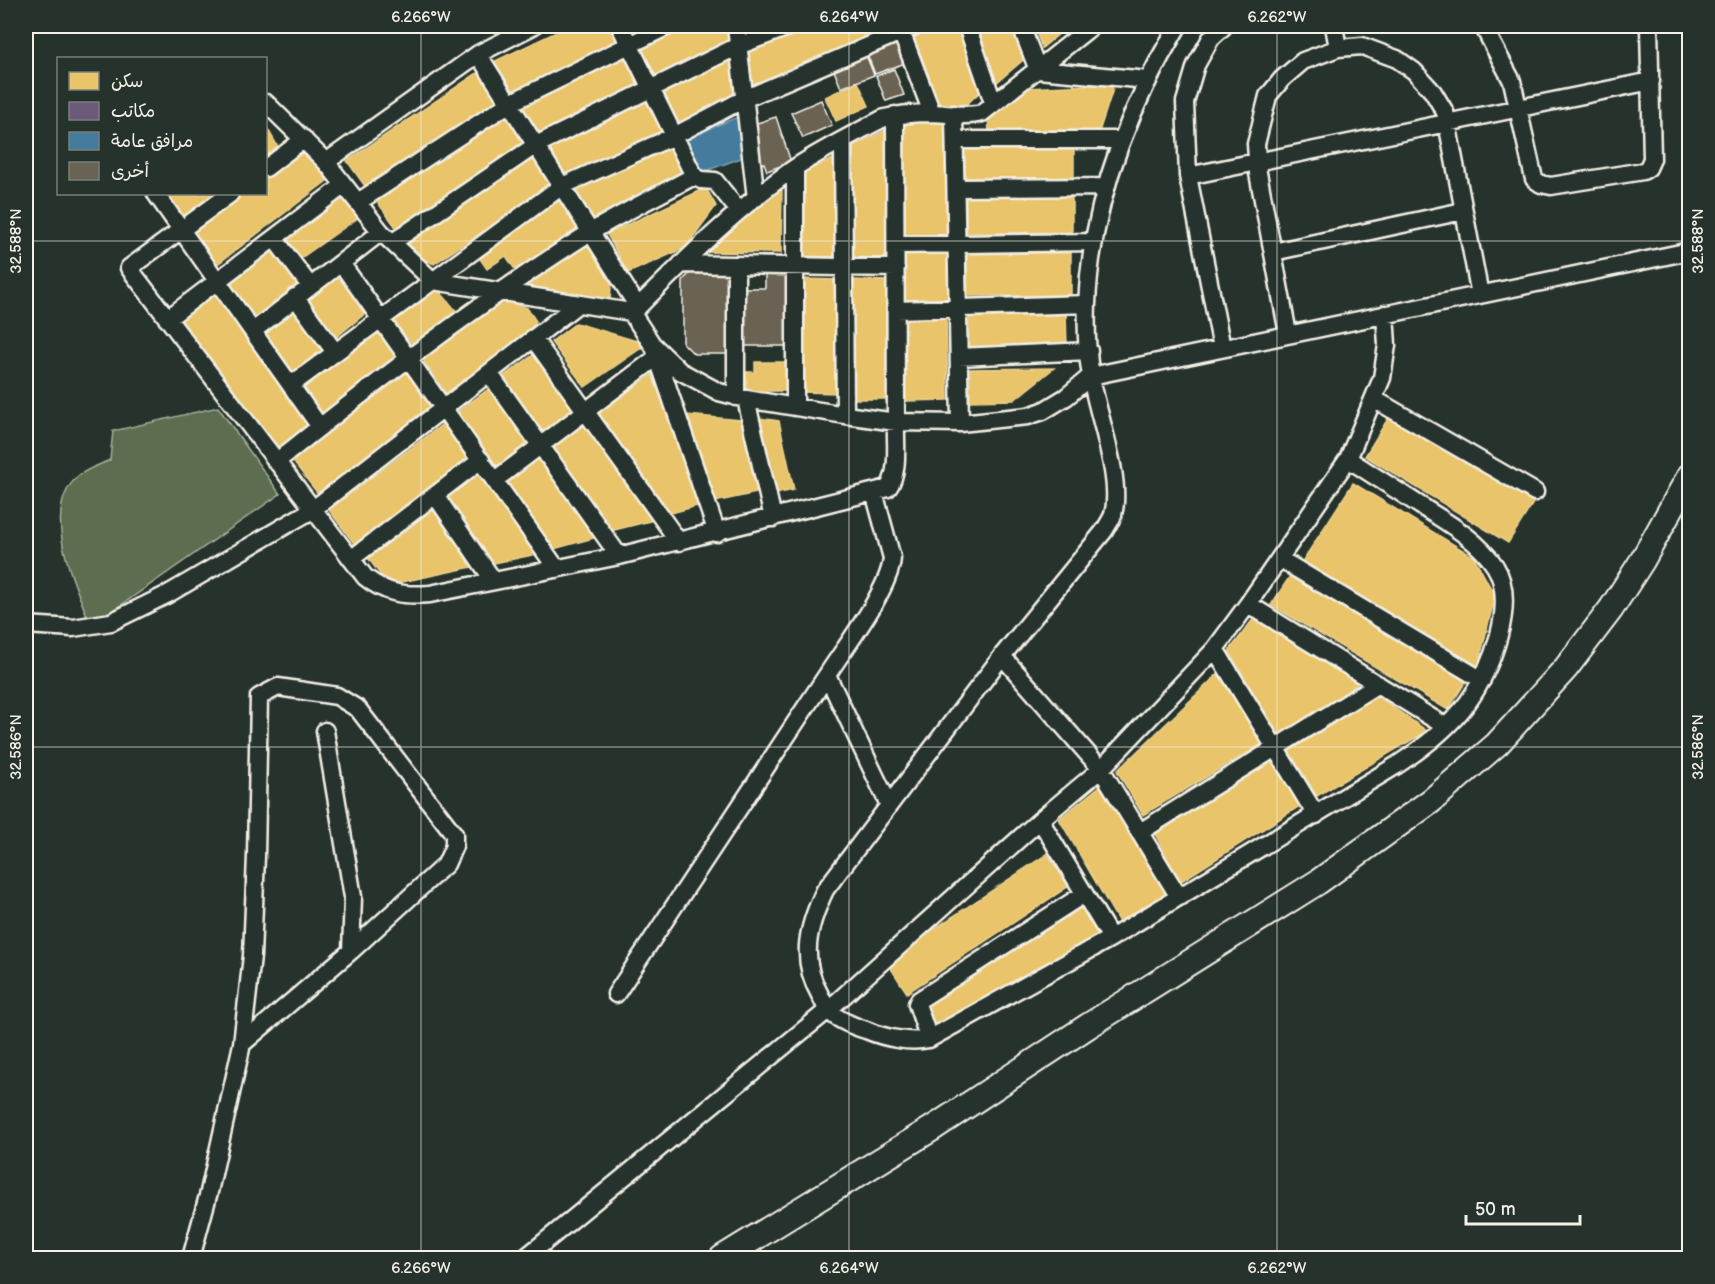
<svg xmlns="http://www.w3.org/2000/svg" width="1715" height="1284" viewBox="0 0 1715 1284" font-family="'Balsamiq Sans','Playpen Sans Arabic',sans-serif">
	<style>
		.green { fill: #5c6e50; stroke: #a8b09c; stroke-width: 1.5 }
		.homes { fill: #e9c46a; stroke: #ecd290; stroke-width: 1.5 }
		.offices { fill: #6d597a; stroke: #96879b; stroke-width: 1.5 }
		.public { fill: #457b9d; stroke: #7a9eb4; stroke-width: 1.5 }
		.building { fill: #6a6353; stroke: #f4f1e8; stroke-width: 1.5 }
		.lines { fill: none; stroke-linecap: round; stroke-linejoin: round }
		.minor-casing { stroke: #f4f1e8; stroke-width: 21 }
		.secondary-casing { stroke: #f4f1e8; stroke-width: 28 }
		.minor { stroke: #26332d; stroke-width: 16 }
		.secondary { stroke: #26332d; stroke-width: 24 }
		.ticks { fill: none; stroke: #f4f1e8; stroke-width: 1.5; stroke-opacity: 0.45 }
		.neatline { fill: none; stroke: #f4f1e8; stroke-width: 2 }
		.ticks-label { font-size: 15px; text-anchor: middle; fill: #f4f1e8 }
	</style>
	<rect width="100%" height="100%" fill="#26332d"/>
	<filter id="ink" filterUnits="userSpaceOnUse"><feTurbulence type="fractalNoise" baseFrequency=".0167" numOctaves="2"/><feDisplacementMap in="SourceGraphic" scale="12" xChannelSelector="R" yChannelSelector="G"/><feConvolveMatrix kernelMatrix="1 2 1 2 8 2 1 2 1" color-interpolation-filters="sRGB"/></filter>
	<g filter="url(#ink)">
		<path class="green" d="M218,407L280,494L91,626C76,586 39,513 77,477C85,469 100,465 110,460L113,431Z"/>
		<path class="homes" d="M569,26H615L622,40L513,96L491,63Z
			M627,26H655L632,36Z
			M684,26H728L730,43L656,81L638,45Z
			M746,26H771L747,35Z
			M811,26H893L895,29L752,88L746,50Z
			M932,26H958L982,90L967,104L941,107L913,34Z
			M974,26H1018L1028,56L995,84Z
			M1034,26H1065L1066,28L1042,48Z
			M627,50L646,85L539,138L519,106Z
			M732,57L735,100L678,127L661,93Z
			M480,71L500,100L367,189L347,161Z
			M858,82L869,106L836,121L825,97Z
			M1110,84L1113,89L1099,132H989L988,117L1026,88Z
			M649,99L665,133L565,181L549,147Z
			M508,110L527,142L398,230L375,199Z
			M904,122H947V235H903Z
			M266,126L281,152L266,163Z
			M890,128L889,259H852V147Z
			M672,143L688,175L591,221L574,189Z
			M308,146L332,177L215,266L189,233L243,194H266V177Z
			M964,148H1074V178H964Z
			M534,153L553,184L434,264L423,259L406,240Z
			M835,158V257L803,256L804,172Z
			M706,188L716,206L685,248L628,273L607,234Z
			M782,188L781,253L704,252Z
			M160,194H224L182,224Z
			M348,195L362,215L301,258L287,239Z
			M560,195L583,228L518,274L506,256L487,269L476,253Z
			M1072,196V232L966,233V197Z
			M590,241L612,273L610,301L524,285Z
			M276,247L302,283L252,320L226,284Z
			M903,252H949V302H904Z
			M1071,253V295L968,296L967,254Z
			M337,272L367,312L334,339L304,297Z
			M804,279L839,280L836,393L801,392Z
			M854,280L888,281L887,399H853Z
			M436,287L458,313L415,347L393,321Z
			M213,292L312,427L277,452L179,317Z
			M502,300L527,308L536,321L527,335L448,396L421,357Z
			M294,306L327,349L292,375L259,332Z
			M1066,314L1067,346L969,347V316Z
			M946,315L948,400L906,401L904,316Z
			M576,323L647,344L585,387L551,342Z
			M380,330L400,357L322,415L302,389Z
			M536,353L577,410L542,435L501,378Z
			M755,362H787V391H742V372H755Z
			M1054,368L1014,400L970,401V369Z
			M406,372L433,410L319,495L291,459Z
			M652,375L701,505L668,514L599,413Z
			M490,388L530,443L498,467L457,412Z
			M1392,412L1535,500L1508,543L1365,456Z
			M686,415L741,420L757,493L715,502Z
			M759,418L779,421L794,490L775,494Z
			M585,422L654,520L611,531L549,448Z
			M444,423L472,459L356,546L329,510Z
			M539,457L597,537L554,549L507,481Z
			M480,470L537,554L490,564L443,496Z
			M1353,483L1474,557L1495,596L1478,666L1300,565Z
			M433,510L472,567L388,585L368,558Z
			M1290,576L1466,681L1448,710L1271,605Z
			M1254,618L1358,683L1281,738L1229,651Z
			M1218,674L1263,743L1143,815L1117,771Z
			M1377,696L1427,731L1317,796L1288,750Z
			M1276,757L1303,804L1180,882L1155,834Z
			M1101,785L1167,893L1120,924L1059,819Z
			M1047,854L1069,886L907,993L886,961Z
			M1085,906L1101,935L937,1031L924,1003Z"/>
		<path class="offices" d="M1690,557V575L1682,571Z"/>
		<path class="public" d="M740,116L744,157L700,173L686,138Z"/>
		<path class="building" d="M898,36L908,62L875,74L865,49Z
			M864,50L874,75L841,88L831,63Z
			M894,69L904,95L886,101L876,76Z
			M821,100L832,125L803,138L791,113Z
			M776,117L791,162L767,171L764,163L758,165L751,125Z
			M765,268H790V346H742V288H765Z
			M694,269L729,270V354H694L683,343V280Z"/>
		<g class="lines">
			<g class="minor-casing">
				<path id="minor" d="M620,26L694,176L701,180L715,181L739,211
					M736,26L756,198
					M899,26L932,113
					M967,26L993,102
					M1021,26L1038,70L1148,80
					M1334,26L1338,48
					M1483,26L1512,81L1534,179L1541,184L1551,186L1643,171L1648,168L1652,159L1649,26
					M478,54L638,307
					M266,103L326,162L381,232L433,281L631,312L638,307C687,258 736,209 793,169C821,150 852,135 882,119C898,114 917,113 934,113C950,114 967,117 982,113L1092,26
					M954,114L960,423
					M843,140L845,415
					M955,140H1121
					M326,162L478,54L533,26
					M266,168L304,139
					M795,168V407
					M1188,176L1651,81
					M956,188L1105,187
					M156,194L320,427
					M230,194L129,268L365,577C386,594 404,596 430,594L619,556L888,488C900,472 895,441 896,422L895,115
					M358,202L510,103L668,26
					M274,238L310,286
					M393,242L536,145L738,46L791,26
					M896,245L1094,242
					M1273,252L1463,211
					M341,263L557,569
					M681,264L896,268
					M736,265V397
					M295,297L335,352
					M896,310L1087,304
					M631,312L652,344L680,371L719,392L746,399L845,415L896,422L960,423L1028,416L1043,411L1066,397L1091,376L1690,251
					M167,319L344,185
					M253,331L381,232
					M1288,334L1258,173L1256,144L1268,96L1282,79L1303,61L1338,48L1362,46L1397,59L1414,71L1433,92L1445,112L1480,295
					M533,338L679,542
					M654,347L717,533
					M1222,348L1188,176L1185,102L1196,65L1211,38L1224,26
					M959,357L1089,351
					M489,373L619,556
					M291,385L562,186L674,136L744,99L915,26
					M746,399L773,518
					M1374,399L1535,492
					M1348,459L1382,378L1387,345L1385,314
					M276,462C377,381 480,302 589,233C623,212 659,195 694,176
					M495,480L657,357
					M874,492L892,558C890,589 845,647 827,675L889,805
					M435,495L493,580
					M351,559L481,460
					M1280,559L1482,680
					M1248,604L1445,726
					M26,625L73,628L111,622L168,594L312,510L578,304
					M1215,649L1316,815
					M1002,656L1101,769L1179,897
					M325,731L353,897L351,951
					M1040,820L1111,938
					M1140,832L1378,684
					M616,994L827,675
					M929,1039L917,1004L919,1000L1084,894
					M191,1258L209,1192L242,1044L252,956L256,856L259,697L278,687L337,696L358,709L454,834V846L446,864L351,951L242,1044
					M525,1258L828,1010L1040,820L1101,769L1215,649L1248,604L1348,459C1373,475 1397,490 1421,506C1448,523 1477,539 1495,566C1518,603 1491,670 1468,702C1449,728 1423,748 1397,765L1111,938L929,1039C909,1043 885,1038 866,1030C853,1026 839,1021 829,1011C825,1007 823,1000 820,995C799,958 808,926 825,890L1002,656L1104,531C1107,526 1111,520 1113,515C1123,478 1097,415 1091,376C1087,353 1086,327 1087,304C1091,204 1127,111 1178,26"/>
			</g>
			<g class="secondary-casing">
				<path id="secondary" d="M722,1258L933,1128L1088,1026L1318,882L1431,801L1497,744L1566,668L1611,609L1642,561L1690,475"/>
			</g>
			<use href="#minor" class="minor"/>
			<use href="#secondary" class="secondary"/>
		</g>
	</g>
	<path class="ticks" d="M421,26V1258M849,26V1258M1277,26V1258M26,241H1690M26,747H1690M26,1253H1690"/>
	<rect width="1715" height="1284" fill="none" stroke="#26332d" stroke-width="66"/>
	<rect x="57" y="57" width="210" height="138" fill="#26332d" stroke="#787f78" stroke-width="1.5"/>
	<rect x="69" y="72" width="30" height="18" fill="#e9c46a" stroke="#787f78" stroke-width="1.5"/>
	<text x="111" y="87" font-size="18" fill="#f4f1e8">سكن</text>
	<rect x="69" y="102" width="30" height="18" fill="#6d597a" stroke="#787f78" stroke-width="1.5"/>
	<text x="111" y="117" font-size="18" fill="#f4f1e8">مكاتب</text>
	<rect x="69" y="132" width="30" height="18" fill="#457b9d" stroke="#787f78" stroke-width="1.5"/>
	<text x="111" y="147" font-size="18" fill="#f4f1e8">مرافق عامة</text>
	<rect x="69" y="162" width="30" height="18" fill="#6a6353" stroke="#787f78" stroke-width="1.5"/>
	<text x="111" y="177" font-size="18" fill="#f4f1e8">أخرى</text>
	<path d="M1466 1215v9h114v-9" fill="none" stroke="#f4f1e8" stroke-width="3"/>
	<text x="1475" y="1215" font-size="18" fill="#f4f1e8" stroke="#26332d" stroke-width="4.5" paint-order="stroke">50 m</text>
	<rect x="33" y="33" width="1649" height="1218" class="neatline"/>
	<g class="ticks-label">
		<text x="421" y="22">6.266°W</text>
		<text x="849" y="22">6.264°W</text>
		<text x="1277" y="22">6.262°W</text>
		<text transform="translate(16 241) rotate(-90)" y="5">32.588°N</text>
		<text transform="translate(1698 241) rotate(-90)" y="5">32.588°N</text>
		<text transform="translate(16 747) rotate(-90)" y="5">32.586°N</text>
		<text transform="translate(1698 747) rotate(-90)" y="5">32.586°N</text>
		<text x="421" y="1273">6.266°W</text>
		<text x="849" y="1273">6.264°W</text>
		<text x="1277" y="1273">6.262°W</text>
	</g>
</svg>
